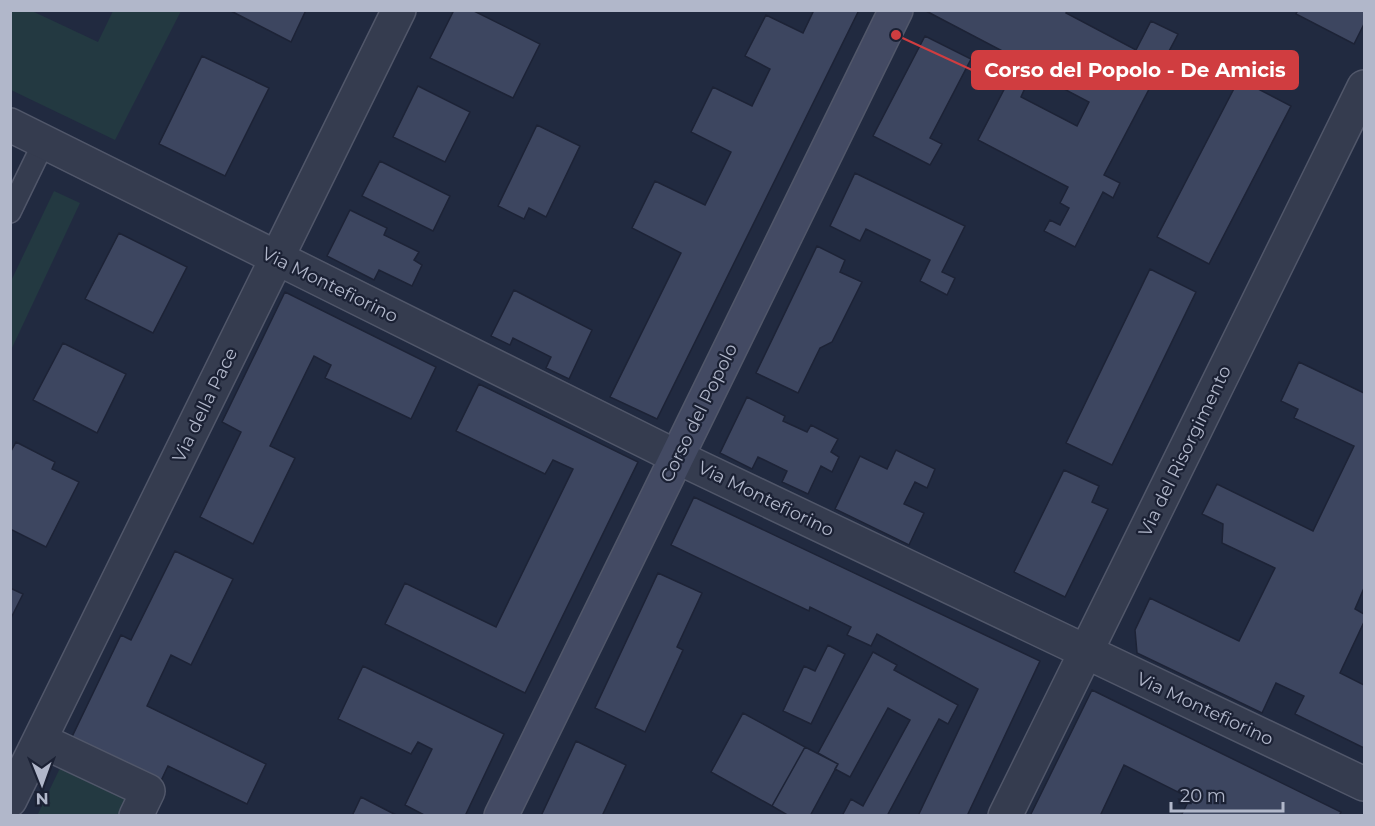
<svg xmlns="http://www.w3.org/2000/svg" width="1375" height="826" viewBox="0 0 1375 826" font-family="Montserrat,sans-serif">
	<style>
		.green { fill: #233941 }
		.building { fill: #3d4660; stroke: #1d2336; stroke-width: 1.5 }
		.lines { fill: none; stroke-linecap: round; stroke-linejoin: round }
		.lane-casing { stroke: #51576a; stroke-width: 24 }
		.street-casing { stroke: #51576a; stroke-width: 36 }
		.secondary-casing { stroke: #51576a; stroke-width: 36 }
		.lane { stroke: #353c4f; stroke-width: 21 }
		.street { stroke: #353c4f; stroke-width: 33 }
		.secondary { stroke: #434a63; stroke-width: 33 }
		.labels { text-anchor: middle; stroke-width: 4.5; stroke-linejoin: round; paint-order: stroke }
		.street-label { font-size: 18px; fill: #b1b7ca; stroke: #1b2134 }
		.leader { fill: none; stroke: #d03d40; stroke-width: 2 }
		.callout-dot { fill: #d03d40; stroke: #1b2134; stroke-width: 2 }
		.callout { fill: #d03d40; stroke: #d03d40; stroke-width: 2 }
		.callout-label { font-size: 20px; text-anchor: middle; font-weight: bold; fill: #fff }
	</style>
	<rect width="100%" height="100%" fill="#212a40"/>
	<path class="green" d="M10,11H32L98,42L113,11H181L115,140L11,90Z
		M54,191L80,203L11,350V281Z
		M61,766L130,799L122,815L37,816Z"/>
	<path class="building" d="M229,10H306L291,42Z
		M454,10H472L540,44L513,98L430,58Z
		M814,10H859L657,419L610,397L681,253L632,228L655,181L705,205L731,152L691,132L713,87L752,106L770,69L745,56L766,15L803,33Z
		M1068,10L1066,13L1136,50L1151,21L1178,34L1104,175L1120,183L1113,198L1103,192L1075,247L1044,231L1050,220L1060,225L1069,208L1060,203L1068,187L978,140L1009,80L1025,88L1021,97L1077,126L1089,102L1024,68L1014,57L926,11Z
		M1298,10H1364V24L1354,44L1296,14Z
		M925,36L971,59L930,138L942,144L930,165L873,136Z
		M202,56L269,88L225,176L159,144Z
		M1239,79L1291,106L1209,264L1157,237Z
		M418,86L470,112L445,162L393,137Z
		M537,125L580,146L546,217L529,208L524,219L498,206Z
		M380,161L450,196L433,231L362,196Z
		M855,173L965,226L942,272L955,278L947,295L920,281L930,260L866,229L860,241L830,226Z
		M350,210L387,228L384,235L419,252L414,260L422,265L412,286L379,270L374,280L327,256Z
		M119,233L187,267L153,333L85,299Z
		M817,246L845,260L840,272L862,282L832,342L820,348L798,393L756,373Z
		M1150,269L1196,292L1112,465L1066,443Z
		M514,290L592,330L569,379L546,368L551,357L513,338L510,345L491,336Z
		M285,292L436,367L411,419L325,378L331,365L314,356L270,446L295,458L253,544L200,517L241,432L222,422Z
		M63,343L126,374L97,433L33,400Z
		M1299,362L1364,393V588L1355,609L1364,614V622L1340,673L1364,685V748L1295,714L1304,696L1276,683L1262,713L1137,653L1135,630L1150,598L1239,641L1275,568L1222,543L1223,524L1202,514L1217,484L1313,531L1354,446L1294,418L1298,409L1281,401Z
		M479,384L638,462L525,693L385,624L405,583L496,627L573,469L553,460L545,474L456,431Z
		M747,397L785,416L783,421L807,432L811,425L838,439L831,452L839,457L832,472L821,466L808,494L782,482L787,471L758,457L752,469L720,453Z
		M16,442L55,462L52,469L79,482L46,547L10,529V453Z
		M896,450L935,469L927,488L915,482L904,504L924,513L909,545L835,509L860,456L887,469Z
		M1064,470L1099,486L1092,502L1108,509L1065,597L1014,572Z
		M694,497L1040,661L967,816H918L978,689L877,634L871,646L847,635L851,627L810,607L809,611L671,545Z
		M175,551L233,579L191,665L171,655L147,706L266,764L247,804L168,766L159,785L70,741L121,635L131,640Z
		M658,573L702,593L677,647L683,650L645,732L595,708Z
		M10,588L23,594L10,620Z
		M828,645L845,654L811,724L783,711L804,666L815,671Z
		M873,652L897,665L894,670L958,705L948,724L939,719L887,816H842L851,799L863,806L910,720L888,708L850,777L835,769L838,764L818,753Z
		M363,666L504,734L465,816H426L405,805L432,749L418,742L411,754L338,719Z
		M1092,690L1341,812L1339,816H1181L1190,798L1124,765L1100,816H1030Z
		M743,713L805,747L772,806L711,772Z
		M576,741L626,765L602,816H541Z
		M805,747L838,764L810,816H789L772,806Z
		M361,797L398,816H352Z"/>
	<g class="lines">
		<g class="lane-casing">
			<path id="lane" d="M10,212L44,142"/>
		</g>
		<g class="street-casing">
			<path id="street" d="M10,125L677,457L1364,784
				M40,740L148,791L136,816
				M10,800L399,10
				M1005,816L1364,87"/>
		</g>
		<g class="secondary-casing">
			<path id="secondary" d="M501,816L896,10"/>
		</g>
		<use href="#lane" class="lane"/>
		<use href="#street" class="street"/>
		<use href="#secondary" class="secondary"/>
	</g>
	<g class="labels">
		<g class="street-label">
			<text transform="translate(330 285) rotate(26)" y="6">Via Montefiorino</text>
			<text transform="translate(205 405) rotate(-64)" y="6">Via della Pace</text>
			<text transform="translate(699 413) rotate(-64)" y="6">Corso del Popolo</text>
			<text transform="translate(1185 451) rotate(-64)" y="6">Via del Risorgimento</text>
			<text transform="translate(766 499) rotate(26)" y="6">Via Montefiorino</text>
			<text transform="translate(1205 709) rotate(25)" y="6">Via Montefiorino</text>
		</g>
	</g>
	<path class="leader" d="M896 35L972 70"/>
	<circle class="callout-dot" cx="896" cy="35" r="6"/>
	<rect class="callout" x="972" y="51" width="326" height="38" rx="6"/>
	<g class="callout-label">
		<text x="1135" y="77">Corso del Popolo - De Amicis</text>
	</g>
	<rect width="1375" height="826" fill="none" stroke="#b1b7ca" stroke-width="24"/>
	<g transform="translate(42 784) rotate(179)" stroke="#1b2134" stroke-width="4.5" paint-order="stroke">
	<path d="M0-4.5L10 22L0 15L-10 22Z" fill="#b1b7ca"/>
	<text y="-9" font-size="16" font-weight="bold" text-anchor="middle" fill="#b1b7ca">N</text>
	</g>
	<path d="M1171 802v9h112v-9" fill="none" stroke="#b1b7ca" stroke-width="3"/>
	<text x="1180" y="802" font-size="18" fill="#b1b7ca" stroke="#1b2134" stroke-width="4.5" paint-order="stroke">20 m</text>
</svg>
